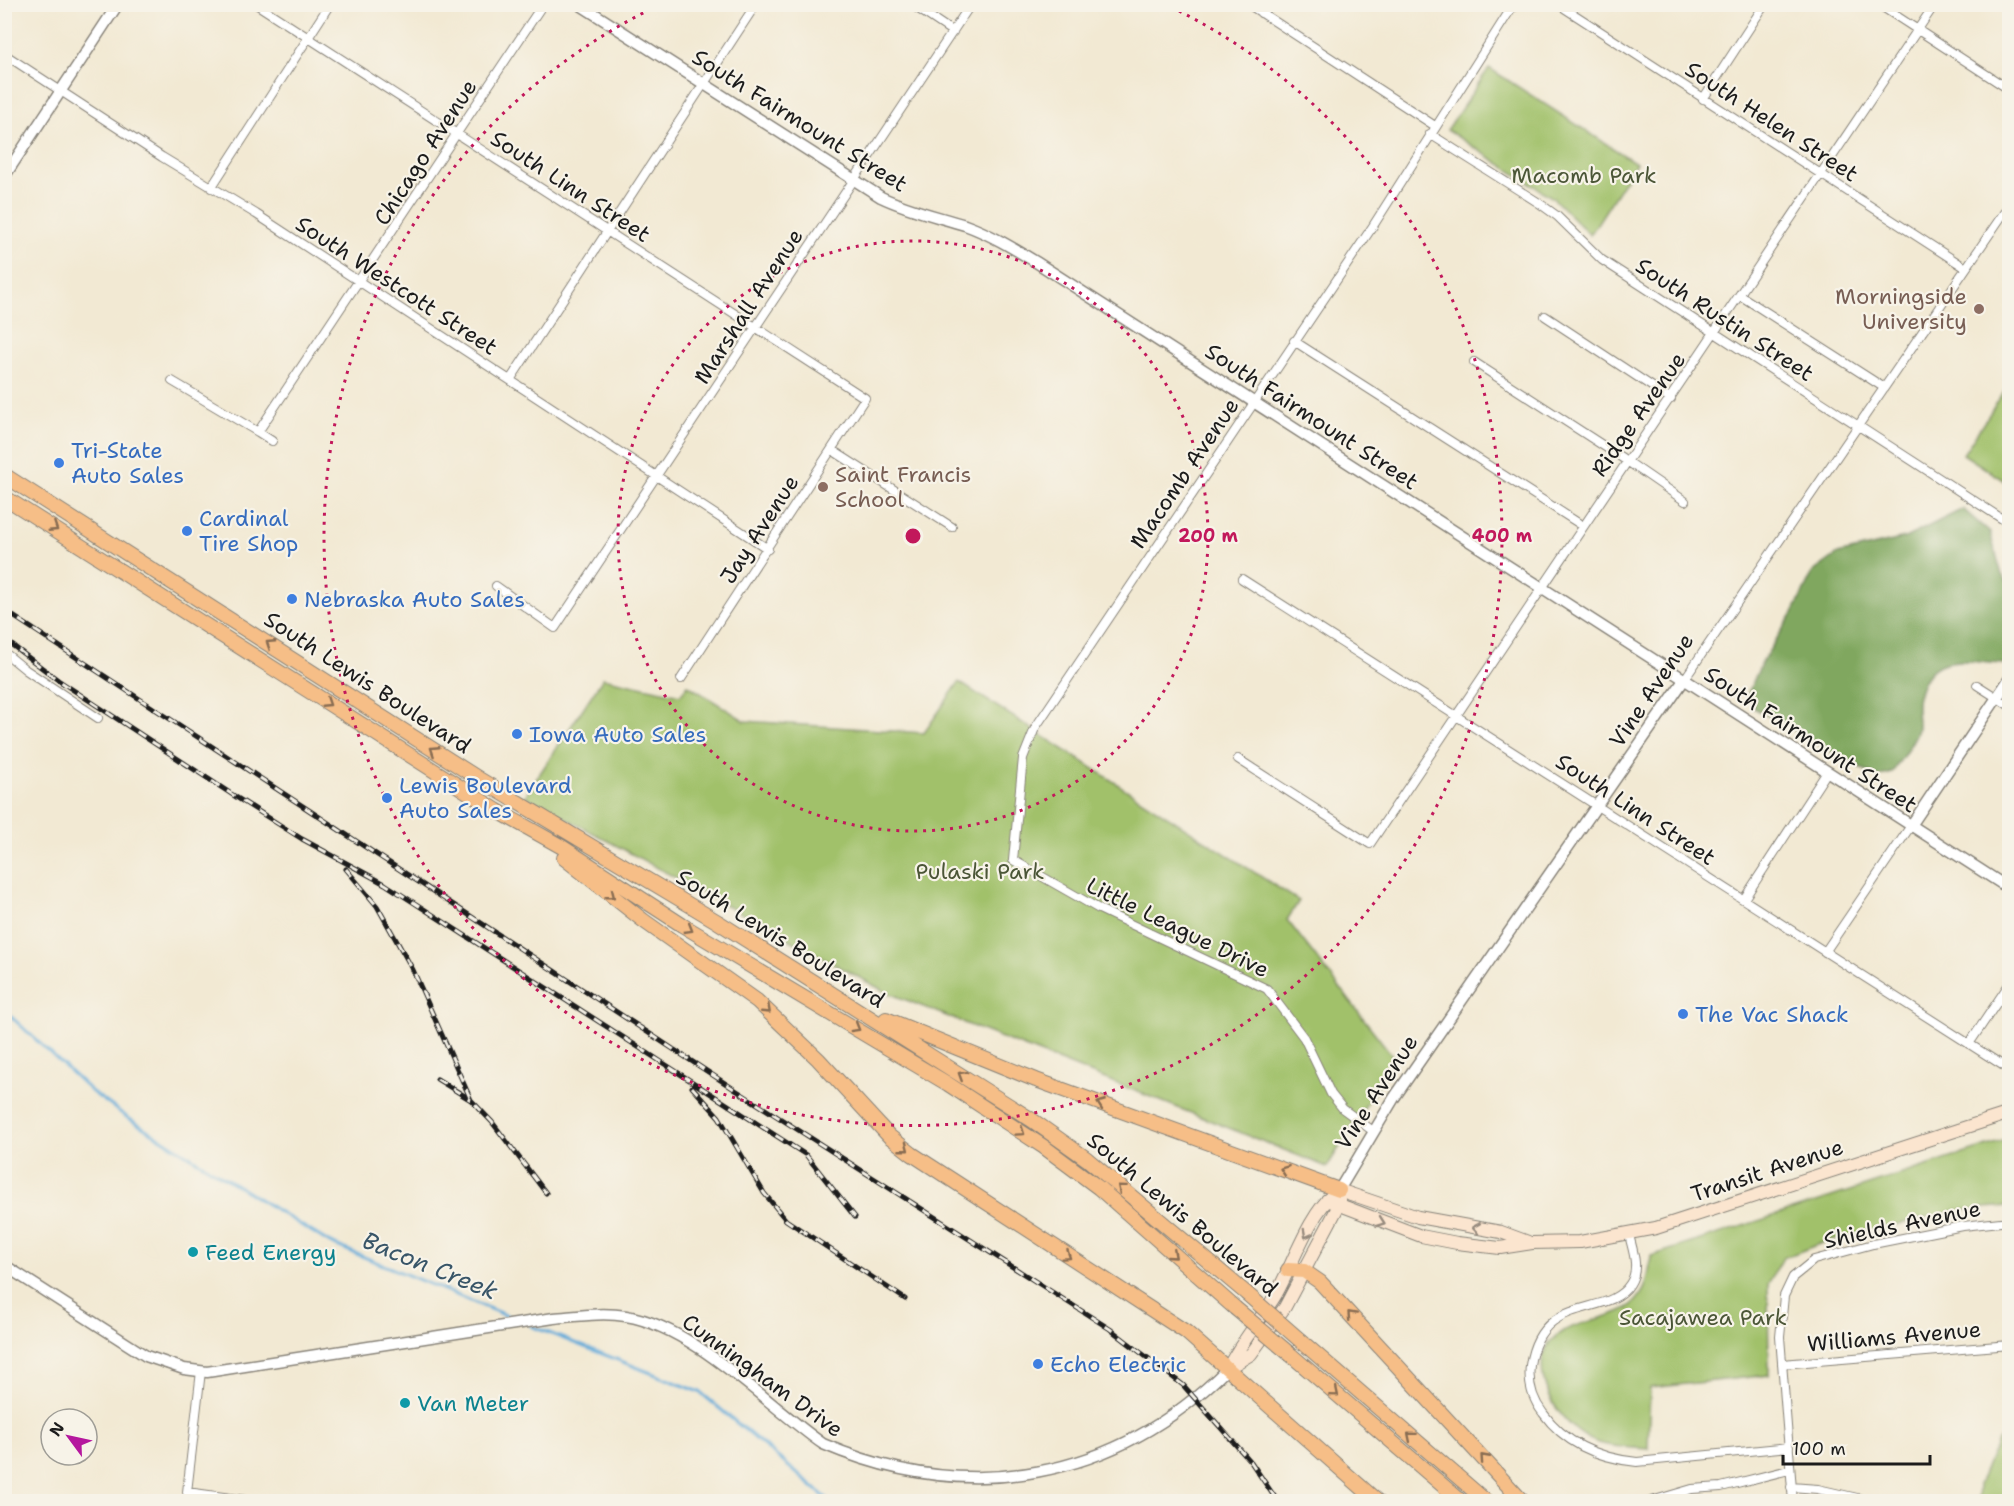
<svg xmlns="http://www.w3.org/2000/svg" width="2014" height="1506" viewBox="0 0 2014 1506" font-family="'Shantell Sans',sans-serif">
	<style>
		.green { fill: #a1c16a; stroke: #5e6e43; stroke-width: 1.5 }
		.forest { fill: #80a75e; stroke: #4e623d; stroke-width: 1.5 }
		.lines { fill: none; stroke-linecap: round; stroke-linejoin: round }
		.stream { stroke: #62abd9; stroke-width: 3 }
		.minor-casing { stroke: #878278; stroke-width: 10 }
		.tertiary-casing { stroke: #878278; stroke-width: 13 }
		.secondary-casing { stroke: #878278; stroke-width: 14 }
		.primary-casing { stroke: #878278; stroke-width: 16 }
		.minor { stroke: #fff; stroke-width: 8 }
		.tertiary { stroke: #fff; stroke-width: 10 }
		.secondary { stroke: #fbe5cf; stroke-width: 12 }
		.primary { stroke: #f6be87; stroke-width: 14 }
		.rail-casing { stroke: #1c1c1c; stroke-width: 5 }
		.rail { stroke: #f7f3e8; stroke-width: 3; stroke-dasharray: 9; stroke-linecap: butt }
		.primary-bridge-casing { stroke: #878278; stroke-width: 16; stroke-linecap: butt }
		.primary-bridge { stroke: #f6be87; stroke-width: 14 }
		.oneway { stroke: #896d52 }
		.oneway2 { stroke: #978b7e }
		.ring { fill: none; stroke: #c2185b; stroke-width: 3; stroke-dasharray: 3 6 }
		.education-dot { fill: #8d6e63; stroke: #f7f3e8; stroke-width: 2 }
		.shop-dot { fill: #3f7fe0; stroke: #f7f3e8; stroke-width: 2 }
		.culture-dot { fill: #0f9aa8; stroke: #f7f3e8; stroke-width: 2 }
		.labels { text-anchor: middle; stroke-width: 4.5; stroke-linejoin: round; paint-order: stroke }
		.street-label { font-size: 22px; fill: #1c1c1c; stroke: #f7f3e8 }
		.park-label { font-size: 22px; fill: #4b5637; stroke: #f7f3e8 }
		.education-label { font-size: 22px; fill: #785e54; stroke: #f7f3e8; text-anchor: end }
		.shop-label { font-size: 22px; fill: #366cbe; stroke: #f7f3e8; text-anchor: start }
		.culture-label { font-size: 22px; fill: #0d838f; stroke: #f7f3e8; text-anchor: start }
		.water-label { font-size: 24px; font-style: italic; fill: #385568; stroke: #f7f3e8 }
		.centre { fill: #c2185b; stroke: #f7f3e8; stroke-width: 3 }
		.ring-label { font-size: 18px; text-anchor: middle; font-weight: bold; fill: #c2185b; stroke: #f7f3e8; stroke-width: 4.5; stroke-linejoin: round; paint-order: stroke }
	</style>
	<rect width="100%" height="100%" fill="#f7f3e8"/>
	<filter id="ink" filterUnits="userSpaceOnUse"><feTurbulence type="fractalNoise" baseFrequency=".0167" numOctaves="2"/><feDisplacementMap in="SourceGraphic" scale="12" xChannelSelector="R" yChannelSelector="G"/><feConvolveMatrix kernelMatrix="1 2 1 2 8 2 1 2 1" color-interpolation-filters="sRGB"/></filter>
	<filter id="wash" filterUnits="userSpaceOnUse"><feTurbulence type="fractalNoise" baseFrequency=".008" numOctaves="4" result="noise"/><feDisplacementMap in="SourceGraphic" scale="24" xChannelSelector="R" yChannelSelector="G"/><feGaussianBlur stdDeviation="1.35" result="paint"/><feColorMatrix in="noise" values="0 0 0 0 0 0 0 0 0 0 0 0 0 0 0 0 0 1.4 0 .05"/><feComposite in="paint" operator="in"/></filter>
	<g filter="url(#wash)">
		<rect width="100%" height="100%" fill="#f2e9d3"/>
		<path class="green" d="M1489,68L1636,163L1590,235L1553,198L1447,130Z
			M2009,384V484L1963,454Z
			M603,678L680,695L688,685L745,721L924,733L959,682L1299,901L1287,920L1395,1059L1327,1167L886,992L525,796Z
			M2009,1139V1206L1958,1210L1827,1241L1783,1258L1768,1284L1769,1375L1650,1388L1648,1449C1629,1447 1607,1448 1589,1439C1555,1421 1518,1358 1563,1331C1581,1321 1622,1316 1635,1302C1648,1289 1649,1273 1651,1256Z
			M2009,1435V1501H1978L1979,1485L1997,1441Z"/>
		<path class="forest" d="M1963,509L1990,533L2002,575L2009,583V661L2006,664C1967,663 1931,648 1918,696C1915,708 1919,718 1918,729C1916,739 1898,763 1892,773L1877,777L1754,708L1748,693L1762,662L1793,613L1813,572L1838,554L1905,538Z"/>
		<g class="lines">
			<path class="stream" d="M4,1010L92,1092L128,1118L330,1243L517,1320
				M531,1326L700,1392L831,1502"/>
		</g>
	</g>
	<g filter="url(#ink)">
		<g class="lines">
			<g class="minor-casing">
				<path id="minor" d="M256,4L865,398L681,679
					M911,4L953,32
					M1248,4L1435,126
					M1558,4L1966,268
					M1878,4L2010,90
					M1261,13L1267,4
					M4,54L162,157L256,214L768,549
					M1703,99L1765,4
					M1430,134L1539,203L1557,216L1602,260L2010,524
					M211,188L330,4
					M1741,296L1883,387
					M1545,316L1671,399
					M1294,341L1583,526
					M1474,362L1627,461L1685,501
					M510,380L756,4
					M172,381L258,432L543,4
					M258,432L272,441
					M832,450L952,527
					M1242,579L2010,1070
					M496,586L555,628L971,4
					M4,652L26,670L98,718
					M1684,680L2010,204
					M1977,685L2010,706
					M1238,759L1370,844L1935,4
					M1744,899L1827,772
					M1825,952L1910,827
					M1969,1044L2010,983
					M1373,1131L1343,1109L1331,1094L1304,1038L1267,989L1099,909L1013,860L1023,758L1035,728L1373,226L1514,4
					M1629,1235C1633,1251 1640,1269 1630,1284C1608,1319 1541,1292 1530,1365C1528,1383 1532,1399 1543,1413C1566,1445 1599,1458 1637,1462L1789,1447
					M1782,1364L2010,1345
					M201,1371L187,1492L260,1502
					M1791,1487L1818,1489L1875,1502
					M1648,1502L1692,1489L1721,1487L1789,1470
					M1793,1502L1780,1337L1784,1296L1793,1277L1814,1260L1873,1244L1963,1226L2010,1221"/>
			</g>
			<g class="tertiary-casing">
				<path id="tertiary" d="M579,4L881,197C908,210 936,216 965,225C990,234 1013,248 1036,262L2010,889
					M4,177L118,4
					M1910,827L2010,678
					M1339,1190L1394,1098L1684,680
					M4,1265L146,1356L184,1369L207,1372L554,1318C578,1316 602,1312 626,1316C695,1327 767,1405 823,1444C968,1506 1115,1481 1228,1368"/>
			</g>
			<g class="secondary-casing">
				<path id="secondary" d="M1339,1190L1418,1217L1501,1232L1528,1242
					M1327,1200L1421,1236L1457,1243L1500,1248L1532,1243L1580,1242L1656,1228L2010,1113
					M1229,1366C1242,1341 1260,1320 1275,1296C1291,1269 1309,1214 1333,1195
					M1228,1368L1251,1354L1285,1307L1339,1205V1196"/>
			</g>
			<g class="primary-casing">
				<path id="primary" d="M4,475L479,779L718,922L1032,1120L1087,1159L1246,1293
					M4,497L496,810L562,847L682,925L948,1084L1044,1147L1099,1188L1235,1308
					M564,858L644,921L757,1001L818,1059L889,1136L912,1154L1186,1332L1378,1502
					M886,1019L1036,1080L1339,1190
					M1288,1270L1304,1271L1320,1282L1523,1502
					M1301,1341L1487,1502
					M1291,1355L1462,1502"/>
			</g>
			<use href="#minor" class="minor"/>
			<use href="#tertiary" class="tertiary"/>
			<use href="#secondary" class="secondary"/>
			<use href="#primary" class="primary"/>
			<g class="rail-casing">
				<path id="rail" d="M4,610L734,1089L1110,1329L1183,1385L1251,1462L1278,1502
					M4,639L58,680L239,799L302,839L385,884L806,1155L855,1217
					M346,869L377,906L413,970L471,1100L492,1122L546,1193
					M437,1079L471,1100
					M692,1087L719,1117L764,1193L786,1220L905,1299"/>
			</g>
			<use href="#rail" class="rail"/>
			<g class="primary-bridge-casing">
				<path id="primary-bridge" d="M1246,1293L1301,1341
					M1235,1308L1291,1355"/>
			</g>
			<use href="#primary-bridge" class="primary-bridge"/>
		</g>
		<defs><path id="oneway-chevron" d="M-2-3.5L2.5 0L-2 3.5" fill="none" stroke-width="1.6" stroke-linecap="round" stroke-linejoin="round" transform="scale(1.5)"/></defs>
		<g class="oneway">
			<use href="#oneway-chevron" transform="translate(54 528) rotate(33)"/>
			<use href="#oneway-chevron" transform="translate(270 644) rotate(-147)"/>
			<use href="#oneway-chevron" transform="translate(327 703) rotate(33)"/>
			<use href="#oneway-chevron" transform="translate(434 750) rotate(-147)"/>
			<use href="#oneway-chevron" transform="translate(611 895) rotate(38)"/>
			<use href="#oneway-chevron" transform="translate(689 929) rotate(31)"/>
			<use href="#oneway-chevron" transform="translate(767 1010) rotate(43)"/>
			<use href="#oneway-chevron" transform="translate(856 1028) rotate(31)"/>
			<use href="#oneway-chevron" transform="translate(962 1075) rotate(-148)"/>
			<use href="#oneway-chevron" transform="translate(1101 1104) rotate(-160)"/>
			<use href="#oneway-chevron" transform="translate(1021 1132) rotate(34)"/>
			<use href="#oneway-chevron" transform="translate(905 1148) rotate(38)"/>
			<use href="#oneway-chevron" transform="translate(1284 1170) rotate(-160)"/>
			<use href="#oneway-chevron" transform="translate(1121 1188) rotate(-140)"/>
			<use href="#oneway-chevron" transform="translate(1173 1255) rotate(41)"/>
			<use href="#oneway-chevron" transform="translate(1067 1256) rotate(34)"/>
			<use href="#oneway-chevron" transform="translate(1351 1315) rotate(-133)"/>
			<use href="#oneway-chevron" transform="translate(1335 1393) rotate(40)"/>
			<use href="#oneway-chevron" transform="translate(1411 1436) rotate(-140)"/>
			<use href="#oneway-chevron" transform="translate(1484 1458) rotate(-132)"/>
		</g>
		<g class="oneway2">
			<use href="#oneway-chevron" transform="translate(1381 1222) rotate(20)"/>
			<use href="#oneway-chevron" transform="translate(1476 1228) rotate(-170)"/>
			<use href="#oneway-chevron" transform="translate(1307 1234) rotate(118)"/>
		</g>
	</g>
	<g class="ring">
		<circle cx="913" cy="536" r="295"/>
		<path d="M1171 7A589 589 0 1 1 655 7"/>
	</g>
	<g class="education-dot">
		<circle cx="1979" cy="309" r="6"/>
		<circle cx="823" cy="487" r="6"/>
	</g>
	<g class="shop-dot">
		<circle cx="59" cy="463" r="6"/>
		<circle cx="187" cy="531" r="6"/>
		<circle cx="292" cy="599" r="6"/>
		<circle cx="517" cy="734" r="6"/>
		<circle cx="387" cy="798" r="6"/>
		<circle cx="1683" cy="1014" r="6"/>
		<circle cx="1038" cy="1364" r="6"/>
	</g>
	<g class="culture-dot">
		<circle cx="193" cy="1252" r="6"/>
		<circle cx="405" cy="1403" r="6"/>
	</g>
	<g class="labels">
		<g class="street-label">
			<text transform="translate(800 120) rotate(32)" y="8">South Fairmount Street</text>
			<text transform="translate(1772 121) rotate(33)" y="8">South Helen Street</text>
			<text transform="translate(425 152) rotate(-57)" y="8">Chicago Avenue</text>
			<text transform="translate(571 186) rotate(33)" y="8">South Linn Street</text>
			<text transform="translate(397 285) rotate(33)" y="8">South Westcott Street</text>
			<text transform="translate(748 306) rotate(-57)" y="8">Marshall Avenue</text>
			<text transform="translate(1725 319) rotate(33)" y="8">South Rustin Street</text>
			<text transform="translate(1638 414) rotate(-55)" y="8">Ridge Avenue</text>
			<text transform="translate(1312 416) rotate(33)" y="8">South Fairmount Street</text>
			<text transform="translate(1184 473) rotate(-56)" y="8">Macomb Avenue</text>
			<text transform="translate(759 529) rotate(-57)" y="8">Jay Avenue</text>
			<text transform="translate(368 682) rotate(33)" y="8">South Lewis Boulevard</text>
			<text transform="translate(1651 690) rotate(-56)" y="8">Vine Avenue</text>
			<text transform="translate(1811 739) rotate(33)" y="8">South Fairmount Street</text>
			<text transform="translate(1636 809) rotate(33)" y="8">South Linn Street</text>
			<text transform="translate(1178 927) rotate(26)" y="8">Little League Drive</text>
			<text transform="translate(781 938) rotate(32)" y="8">South Lewis Boulevard</text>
			<text transform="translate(1376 1092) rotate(-57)" y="8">Vine Avenue</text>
			<text transform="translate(1767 1170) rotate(-18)" y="8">Transit Avenue</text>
			<text transform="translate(1183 1214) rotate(40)" y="8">South Lewis Boulevard</text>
			<text transform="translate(1902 1224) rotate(-12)" y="8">Shields Avenue</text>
			<text transform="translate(1894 1336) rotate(-5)" y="8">Williams Avenue</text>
			<text transform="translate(763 1375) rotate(36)" y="8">Cunningham Drive</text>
		</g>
		<g class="park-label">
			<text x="1584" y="183">Macomb Park</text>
			<text x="980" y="879">Pulaski Park</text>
			<text x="1703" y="1325">Sacajawea Park</text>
		</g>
		<g class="education-label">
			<text x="1967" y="304">Morningside<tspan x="1967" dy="25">University</tspan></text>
			<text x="835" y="482" text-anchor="start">Saint Francis<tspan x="835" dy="25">School</tspan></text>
		</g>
		<g class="shop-label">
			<text x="71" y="458">Tri-State<tspan x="71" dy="25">Auto Sales</tspan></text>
			<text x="199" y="526">Cardinal<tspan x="199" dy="25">Tire Shop</tspan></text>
			<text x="304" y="607">Nebraska Auto Sales</text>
			<text x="529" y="742">Iowa Auto Sales</text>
			<text x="399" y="793">Lewis Boulevard<tspan x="399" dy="25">Auto Sales</tspan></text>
			<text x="1695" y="1022">The Vac Shack</text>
			<text x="1050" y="1372">Echo Electric</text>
		</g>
		<g class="culture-label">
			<text x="205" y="1260">Feed Energy</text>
			<text x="417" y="1411">Van Meter</text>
		</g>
		<g class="water-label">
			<text transform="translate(430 1266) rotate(22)" y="8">Bacon Creek</text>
		</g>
	</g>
	<circle cx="913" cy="536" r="9" class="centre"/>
	<g class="ring-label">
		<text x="1208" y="542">200 m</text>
		<text x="1502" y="542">400 m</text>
	</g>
	<rect width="2014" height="1506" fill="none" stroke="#f7f3e8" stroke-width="24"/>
	<g transform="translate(69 1437) rotate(303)"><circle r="28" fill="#f7f3e8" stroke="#9f9d96" stroke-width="1.5"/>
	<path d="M0-4.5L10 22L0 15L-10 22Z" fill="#b5179e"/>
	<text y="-9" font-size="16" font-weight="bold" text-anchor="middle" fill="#1c1c1c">N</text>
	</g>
	<path d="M1783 1455v9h147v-9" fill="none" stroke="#1c1c1c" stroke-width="3"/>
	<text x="1792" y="1455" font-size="18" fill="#1c1c1c" stroke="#f7f3e8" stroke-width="4.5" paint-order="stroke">100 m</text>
</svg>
